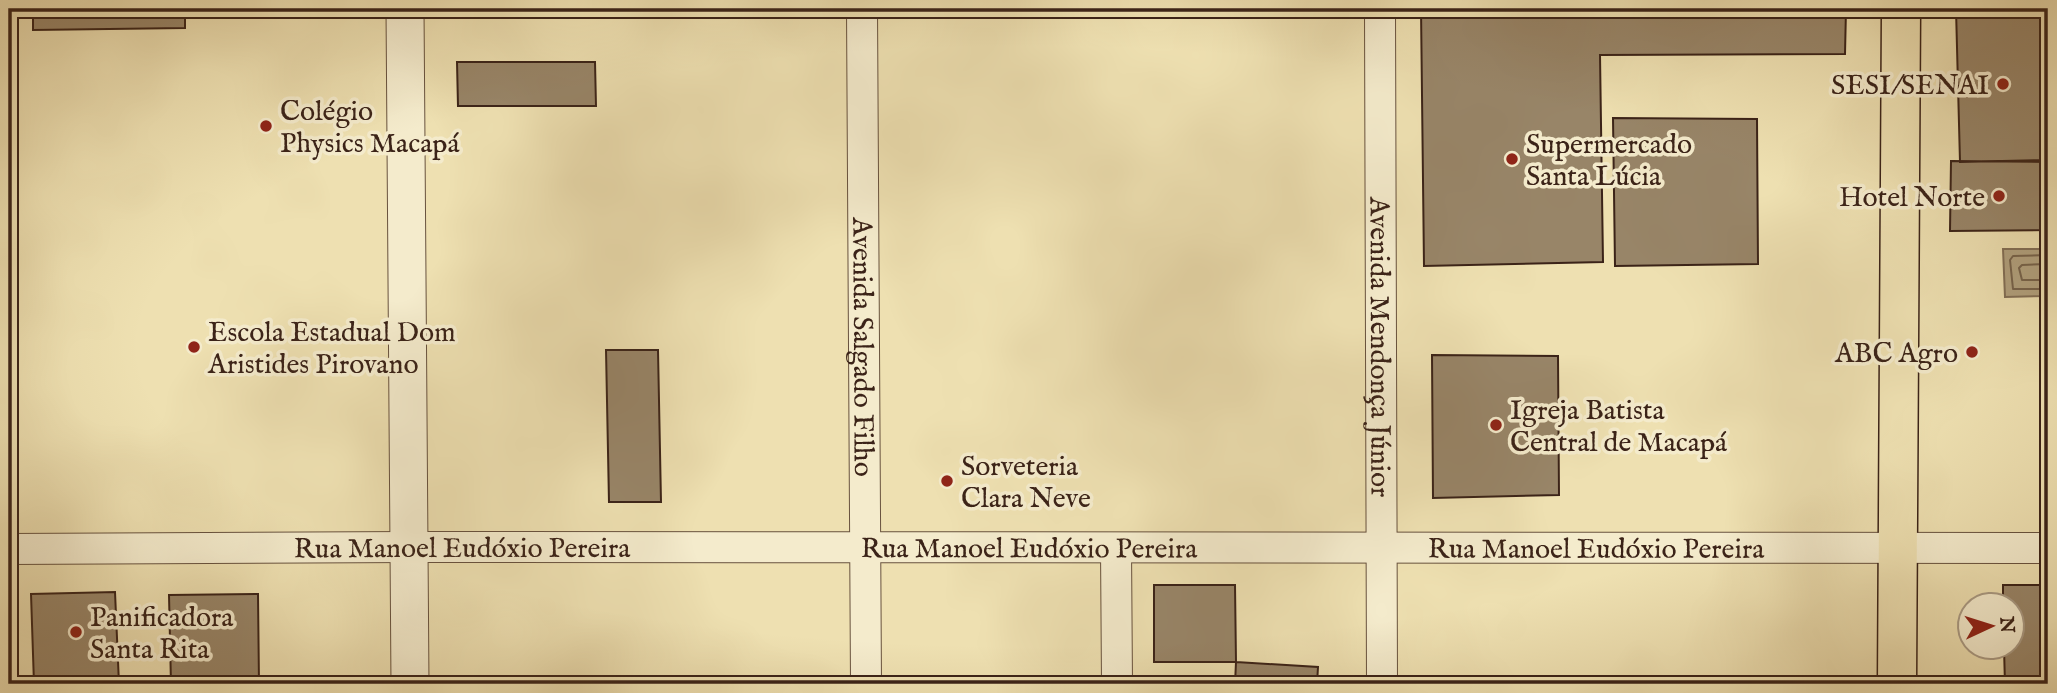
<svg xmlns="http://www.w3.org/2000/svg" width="2057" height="693" viewBox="0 0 2057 693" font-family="'IM FELL English',serif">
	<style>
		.water { fill: #b1a07d; stroke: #826e55; stroke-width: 2 }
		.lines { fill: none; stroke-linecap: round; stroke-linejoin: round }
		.shore { stroke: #76624a; stroke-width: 2 }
		.building { fill: #988568; stroke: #3b2318; stroke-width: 2 }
		.minor-casing { stroke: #68523e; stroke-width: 32 }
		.tertiary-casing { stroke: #68523e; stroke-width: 39 }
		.primary-casing { stroke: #3b2318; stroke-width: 41 }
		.minor { stroke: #f4ebcc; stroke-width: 30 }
		.tertiary { stroke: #f4ebcc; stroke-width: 37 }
		.primary { stroke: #eee0b1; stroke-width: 38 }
		.poi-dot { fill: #8f2418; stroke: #f4ebcc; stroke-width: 2.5 }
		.labels { text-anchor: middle; stroke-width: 7; stroke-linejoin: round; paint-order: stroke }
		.poi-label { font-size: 28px; fill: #3b2318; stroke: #f4ebcc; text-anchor: start }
		.street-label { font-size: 28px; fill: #3b2318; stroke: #f4ebcc }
	</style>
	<rect width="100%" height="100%" fill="#eee0b1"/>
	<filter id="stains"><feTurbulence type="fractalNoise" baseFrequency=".00286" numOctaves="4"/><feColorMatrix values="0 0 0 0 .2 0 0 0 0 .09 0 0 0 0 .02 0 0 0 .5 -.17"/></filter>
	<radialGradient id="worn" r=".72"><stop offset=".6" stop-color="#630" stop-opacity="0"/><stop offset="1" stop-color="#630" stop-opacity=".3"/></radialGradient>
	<path class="water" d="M2003,249H2048V296L2005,297Z"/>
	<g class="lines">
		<path class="shore" d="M2048,255L2013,256L2010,260L2013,289H2048
			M2048,264L2022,265L2019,268L2022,280H2048"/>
	</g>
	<path class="building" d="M33,9H185V28L33,30Z
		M246,9H348L246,11Z
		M456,9H639V12L457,14Z
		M1189,9H1307L1308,18L1189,15Z
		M1421,9H1846L1845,54L1600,55L1603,262L1424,266Z
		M1956,9H2048V160L1960,162Z
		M457,62H595L596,106H458Z
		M1613,118L1757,119L1758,264L1615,266Z
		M1951,161L2048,162V230L1950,231Z
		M606,350H658L661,502H609Z
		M1432,355L1558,356L1559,495L1433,498Z
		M1154,585H1235L1236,662H1154Z
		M2003,585H2048V684H2005L2004,648H2011V606H2003Z
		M115,592L119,684H34L31,594Z
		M258,594L259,684H171L169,595Z
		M1236,662L1318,667L1317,684H1235Z"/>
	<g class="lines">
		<g class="minor-casing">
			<g id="minor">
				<path id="s1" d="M862,9L866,684"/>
				<path id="s2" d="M1380,9L1382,684"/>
				<path d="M1116,548L1117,684"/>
				<path id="s3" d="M9,549L410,547L2048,548"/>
			</g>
		</g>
		<g class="tertiary-casing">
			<path id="tertiary" d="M405,9L410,684"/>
		</g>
		<g class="primary-casing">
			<path id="primary" d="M1897,684L1901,9"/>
		</g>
		<use href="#minor" class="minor"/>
		<use href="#tertiary" class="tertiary"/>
		<use href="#primary" class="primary"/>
	</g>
	<g class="poi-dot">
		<circle cx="2003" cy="84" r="7"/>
		<circle cx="266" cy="126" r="7"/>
		<circle cx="1512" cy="159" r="7"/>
		<circle cx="1999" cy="196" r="7"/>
		<circle cx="194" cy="347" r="7"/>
		<circle cx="1972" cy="352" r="7"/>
		<circle cx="1496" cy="425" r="7"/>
		<circle cx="947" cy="481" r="7"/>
		<circle cx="76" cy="632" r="7"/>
	</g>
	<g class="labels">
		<g class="poi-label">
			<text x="1989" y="94" text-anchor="end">SESI/SENAI</text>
			<text x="280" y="120">Colégio<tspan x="280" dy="32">Physics Macapá</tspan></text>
			<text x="1526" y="153">Supermercado<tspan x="1526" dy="32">Santa Lúcia</tspan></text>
			<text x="1985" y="206" text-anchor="end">Hotel Norte</text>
			<text x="208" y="341">Escola Estadual Dom<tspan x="208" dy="32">Aristides Pirovano</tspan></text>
			<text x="1958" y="362" text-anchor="end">ABC Agro</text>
			<text x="1510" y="419">Igreja Batista<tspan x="1510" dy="32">Central de Macapá</tspan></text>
			<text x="961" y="475">Sorveteria<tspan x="961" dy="32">Clara Neve</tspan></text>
			<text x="90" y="626">Panificadora<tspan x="90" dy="32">Santa Rita</tspan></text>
		</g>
		<g class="street-label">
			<text dy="10" stroke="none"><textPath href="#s1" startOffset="338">Avenida Salgado Filho</textPath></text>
			<text dy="10" stroke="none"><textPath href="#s2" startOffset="338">Avenida Mendonça Júnior</textPath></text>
			<text dy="10" stroke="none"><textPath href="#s3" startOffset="453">Rua Manoel Eudóxio Pereira</textPath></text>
			<text dy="10" stroke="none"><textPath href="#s3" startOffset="1020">Rua Manoel Eudóxio Pereira</textPath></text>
			<text dy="10" stroke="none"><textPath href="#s3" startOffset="1587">Rua Manoel Eudóxio Pereira</textPath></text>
		</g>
	</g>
	<rect width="2057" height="693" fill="none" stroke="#eee0b1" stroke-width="35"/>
	<rect x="10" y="10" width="2036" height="672" fill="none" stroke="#3b2318" stroke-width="3.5"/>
	<rect x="18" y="18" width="2022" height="658" fill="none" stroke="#3b2318" stroke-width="2"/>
	<g transform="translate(1991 626) rotate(86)"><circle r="33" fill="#f4ebcc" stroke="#aa9b84" stroke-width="2"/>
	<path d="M0-5L12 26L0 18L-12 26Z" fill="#8f2418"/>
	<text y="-10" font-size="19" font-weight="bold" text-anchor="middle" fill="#3b2318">N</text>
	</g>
	<rect width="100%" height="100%" filter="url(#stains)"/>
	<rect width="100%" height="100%" fill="url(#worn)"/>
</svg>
